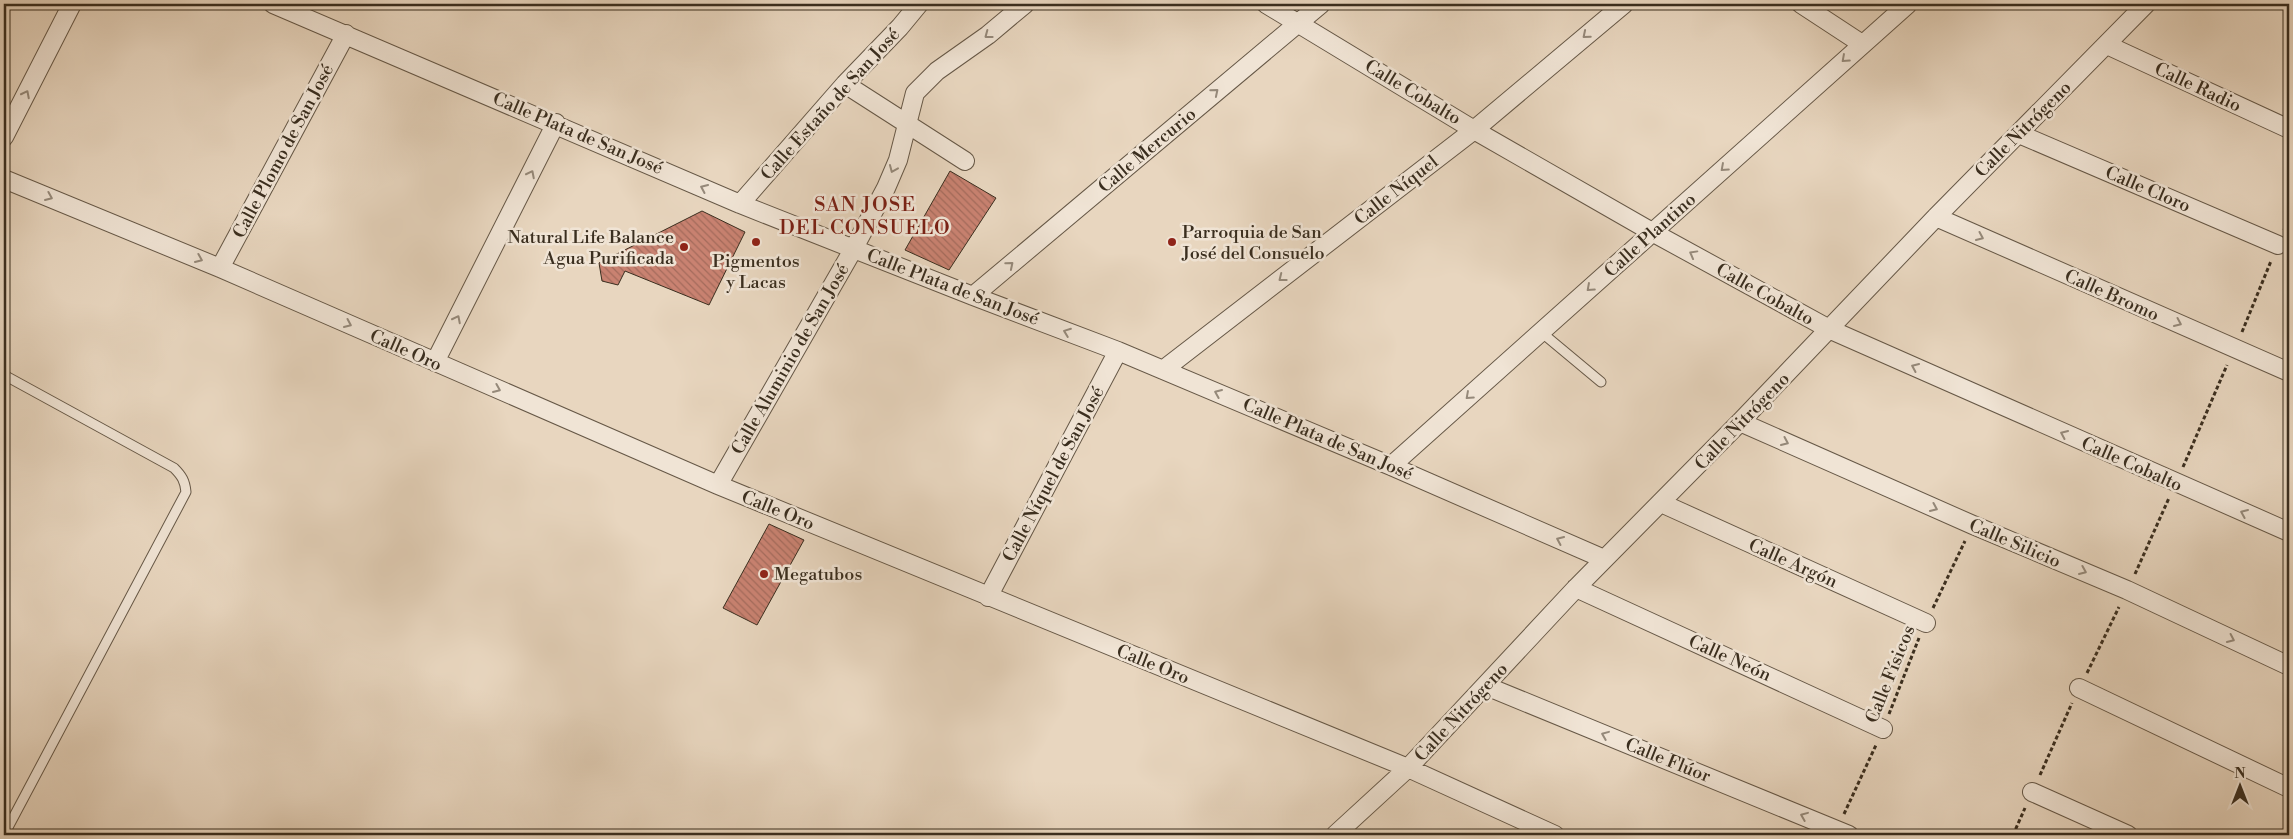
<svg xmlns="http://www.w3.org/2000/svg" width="2293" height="839" viewBox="0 0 2293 839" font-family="'Libre Bodoni',serif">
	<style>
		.building { fill: url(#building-back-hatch); stroke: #3a2e1f }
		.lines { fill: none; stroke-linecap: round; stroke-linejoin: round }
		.lane-casing { stroke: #665847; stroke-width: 11 }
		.street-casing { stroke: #665847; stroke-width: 20 }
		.path { stroke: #3a2e1f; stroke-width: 3; stroke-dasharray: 4 2.5; stroke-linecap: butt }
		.lane { stroke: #f0e4d5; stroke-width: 9 }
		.street { stroke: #f0e4d5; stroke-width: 18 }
		.oneway { stroke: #95897a }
		.poi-dot { fill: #8f2418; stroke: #f0e4d5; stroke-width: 2 }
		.labels { text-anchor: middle; stroke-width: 5; stroke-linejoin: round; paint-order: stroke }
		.street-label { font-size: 18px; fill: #3a2e1f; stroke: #f0e4d5 }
		.poi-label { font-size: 18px; fill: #3a2e1f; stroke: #f0e4d5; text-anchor: start }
		.quarter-label { font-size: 20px; letter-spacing: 1px; fill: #7a1f14; stroke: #f0e4d5 }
	</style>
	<defs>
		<pattern id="building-back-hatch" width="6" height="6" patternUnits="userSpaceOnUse" patternTransform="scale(1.25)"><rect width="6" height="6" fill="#c98271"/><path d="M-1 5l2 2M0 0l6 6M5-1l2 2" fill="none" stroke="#a46b5c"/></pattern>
	</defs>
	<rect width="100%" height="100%" fill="#e8d6bf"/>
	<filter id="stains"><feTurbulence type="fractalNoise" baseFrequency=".004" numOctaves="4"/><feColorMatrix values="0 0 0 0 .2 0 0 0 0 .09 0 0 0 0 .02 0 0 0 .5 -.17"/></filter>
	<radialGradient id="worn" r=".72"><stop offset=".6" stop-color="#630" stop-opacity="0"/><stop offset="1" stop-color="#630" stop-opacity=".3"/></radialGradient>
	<path class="building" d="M950,171L996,198L949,270L905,250Z
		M702,211L745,232L709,305L625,271L618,285L602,281L599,263Z
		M769,524L804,540L757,625L723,608Z"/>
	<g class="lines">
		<g class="lane-casing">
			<path id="lane" d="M1541,332L1601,382
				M4,375L174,468C182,476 185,481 186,492L4,835"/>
		</g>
		<g class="street-casing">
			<path id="street" d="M273,4L740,204L973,296L1118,351L1391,466L1604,559
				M1266,4L1474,130L1652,232L1831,330L2289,532
				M1801,4L1862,44
				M2107,45L2289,129
				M845,84L965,161
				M2019,134L2278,245
				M4,137L72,4
				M4,179L220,268L718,485L1408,768L1555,835
				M740,204L845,84L900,27L919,4
				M1936,217L2289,372
				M220,268L346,34
				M973,296L1321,4
				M435,362L556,123
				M1163,370L1474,130L1624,4
				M1740,422L1973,525L2127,590L2289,666
				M1391,466L1908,4
				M718,485L854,248L886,188L898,160L915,93L937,71L988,35L1025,4
				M1661,503L1926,623
				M1576,588L1883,729
				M988,597L1118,351
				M1486,686L1849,835
				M2079,688L2289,788
				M2032,792L2128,835
				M1335,835L1408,768L1576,588L1740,422L1936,217L2146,4"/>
		</g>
		<path class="path" d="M2284,230L2289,218
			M2242,332L2271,261
			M2183,467L2227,365
			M2135,574L2169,498
			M1933,608L1965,541
			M2087,673L2119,607
			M1889,714L1919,638
			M2040,775L2072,703
			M1844,814L1876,745
			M2013,835L2025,808"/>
		<use href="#lane" class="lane"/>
		<use href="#street" class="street"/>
	</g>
	<defs><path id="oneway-chevron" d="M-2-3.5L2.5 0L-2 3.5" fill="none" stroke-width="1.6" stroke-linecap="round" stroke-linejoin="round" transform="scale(1.25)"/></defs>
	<g class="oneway">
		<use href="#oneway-chevron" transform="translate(988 35) rotate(143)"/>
		<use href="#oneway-chevron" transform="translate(1586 35) rotate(140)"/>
		<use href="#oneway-chevron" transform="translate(1845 59) rotate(138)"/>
		<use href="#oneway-chevron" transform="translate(1215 92) rotate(-40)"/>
		<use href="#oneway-chevron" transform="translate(26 94) rotate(-63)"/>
		<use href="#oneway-chevron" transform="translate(1724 168) rotate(138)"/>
		<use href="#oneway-chevron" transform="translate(893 169) rotate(113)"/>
		<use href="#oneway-chevron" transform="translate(531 174) rotate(-63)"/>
		<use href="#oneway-chevron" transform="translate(704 188) rotate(-156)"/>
		<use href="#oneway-chevron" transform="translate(49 197) rotate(23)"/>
		<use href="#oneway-chevron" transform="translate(1980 237) rotate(24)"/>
		<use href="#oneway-chevron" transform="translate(1693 254) rotate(-151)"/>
		<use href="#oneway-chevron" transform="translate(199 259) rotate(23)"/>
		<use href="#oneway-chevron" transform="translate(1010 265) rotate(-40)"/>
		<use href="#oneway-chevron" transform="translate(1282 278) rotate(142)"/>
		<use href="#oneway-chevron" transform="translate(1590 288) rotate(138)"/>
		<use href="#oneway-chevron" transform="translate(457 319) rotate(-63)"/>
		<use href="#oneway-chevron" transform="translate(2178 323) rotate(24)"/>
		<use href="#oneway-chevron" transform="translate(348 324) rotate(24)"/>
		<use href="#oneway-chevron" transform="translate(1067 332) rotate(-159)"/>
		<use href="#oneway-chevron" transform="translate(1915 367) rotate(-156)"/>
		<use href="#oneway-chevron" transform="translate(497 389) rotate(23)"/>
		<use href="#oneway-chevron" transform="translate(1218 393) rotate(-157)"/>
		<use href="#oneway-chevron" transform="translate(1469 396) rotate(138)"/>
		<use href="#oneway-chevron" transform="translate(2064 434) rotate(-156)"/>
		<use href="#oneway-chevron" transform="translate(1785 442) rotate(24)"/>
		<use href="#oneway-chevron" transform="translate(1934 508) rotate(24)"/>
		<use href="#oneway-chevron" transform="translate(2244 513) rotate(-157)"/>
		<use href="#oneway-chevron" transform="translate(1560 540) rotate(-156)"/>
		<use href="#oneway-chevron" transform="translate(2083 571) rotate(23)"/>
		<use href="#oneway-chevron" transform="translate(2231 639) rotate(25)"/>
		<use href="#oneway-chevron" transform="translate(1605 735) rotate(-158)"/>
		<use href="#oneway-chevron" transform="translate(1804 816) rotate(-158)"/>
	</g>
	<g class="poi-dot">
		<circle cx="756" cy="242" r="5"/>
		<circle cx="1172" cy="242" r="5"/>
		<circle cx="684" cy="247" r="5"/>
		<circle cx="764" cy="574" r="5"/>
	</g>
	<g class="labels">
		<g class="street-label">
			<text transform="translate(2198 87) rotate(25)" y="6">Calle Radio</text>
			<text transform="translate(1413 92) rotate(31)" y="6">Calle Cobalto</text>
			<text transform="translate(830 104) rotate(-48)" y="6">Calle Estaño de San José</text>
			<text transform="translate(2023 129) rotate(-45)" y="6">Calle Nitrógeno</text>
			<text transform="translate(578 133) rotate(23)" y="6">Calle Plata de San José</text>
			<text transform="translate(1147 150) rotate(-40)" y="6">Calle Mercurio</text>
			<text transform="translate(283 151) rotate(-62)" y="6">Calle Plomo de San José</text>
			<text transform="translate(2148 189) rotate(23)" y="6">Calle Cloro</text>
			<text transform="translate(1396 190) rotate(-38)" y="6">Calle Níquel</text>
			<text transform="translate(1650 235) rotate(-42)" y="6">Calle Plantino</text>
			<text transform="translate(953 287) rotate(21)" y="6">Calle Plata de San José</text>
			<text transform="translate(1765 294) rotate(29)" y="6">Calle Cobalto</text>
			<text transform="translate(2112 295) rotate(24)" y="6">Calle Bromo</text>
			<text transform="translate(406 350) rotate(24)" y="6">Calle Oro</text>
			<text transform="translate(790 359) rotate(-60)" y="6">Calle Aluminio de San José</text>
			<text transform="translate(1742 421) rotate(-46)" y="6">Calle Nitrógeno</text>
			<text transform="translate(1328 439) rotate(23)" y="6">Calle Plata de San José</text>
			<text transform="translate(2132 464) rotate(24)" y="6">Calle Cobalto</text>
			<text transform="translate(1053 474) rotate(-62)" y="6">Calle Níquel de San José</text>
			<text transform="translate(778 510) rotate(22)" y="6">Calle Oro</text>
			<text transform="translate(2015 543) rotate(23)" y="6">Calle Silicio</text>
			<text transform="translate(1793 563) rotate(24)" y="6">Calle Argón</text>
			<text transform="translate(1730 658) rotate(24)" y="6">Calle Neón</text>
			<text transform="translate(1153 664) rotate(22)" y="6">Calle Oro</text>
			<text transform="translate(1890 674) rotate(-68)" y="6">Calle Físicos</text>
			<text transform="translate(1461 712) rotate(-47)" y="6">Calle Nitrógeno</text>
			<text transform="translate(1668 760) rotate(22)" y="6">Calle Flúor</text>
		</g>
		<g class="poi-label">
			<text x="1182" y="238">Parroquia de San<tspan x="1182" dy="21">José del Consuelo</tspan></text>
			<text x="674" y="243" text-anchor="end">Natural Life Balance<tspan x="674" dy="21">Agua Purificada</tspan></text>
			<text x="756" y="267" text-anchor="middle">Pigmentos<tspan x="756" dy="21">y Lacas</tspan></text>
			<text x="774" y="580">Megatubos</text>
		</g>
		<g class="quarter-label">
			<text x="865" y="211">SAN JOSE<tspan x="865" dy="23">DEL CONSUELO</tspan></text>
		</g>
	</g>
	<rect width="2293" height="839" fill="none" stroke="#e8d6bf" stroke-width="20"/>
	<rect x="5" y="5" width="2283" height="829" fill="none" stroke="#3a2e1f" stroke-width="2.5"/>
	<rect x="10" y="10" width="2273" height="819" fill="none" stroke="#3a2e1f"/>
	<g transform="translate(2240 786)" stroke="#f0e4d5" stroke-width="4" paint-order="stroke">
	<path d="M0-4L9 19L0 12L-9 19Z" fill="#3a2e1f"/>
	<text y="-8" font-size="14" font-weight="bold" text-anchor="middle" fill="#3a2e1f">N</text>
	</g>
	<rect width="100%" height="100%" filter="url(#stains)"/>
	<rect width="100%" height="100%" fill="url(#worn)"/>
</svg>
